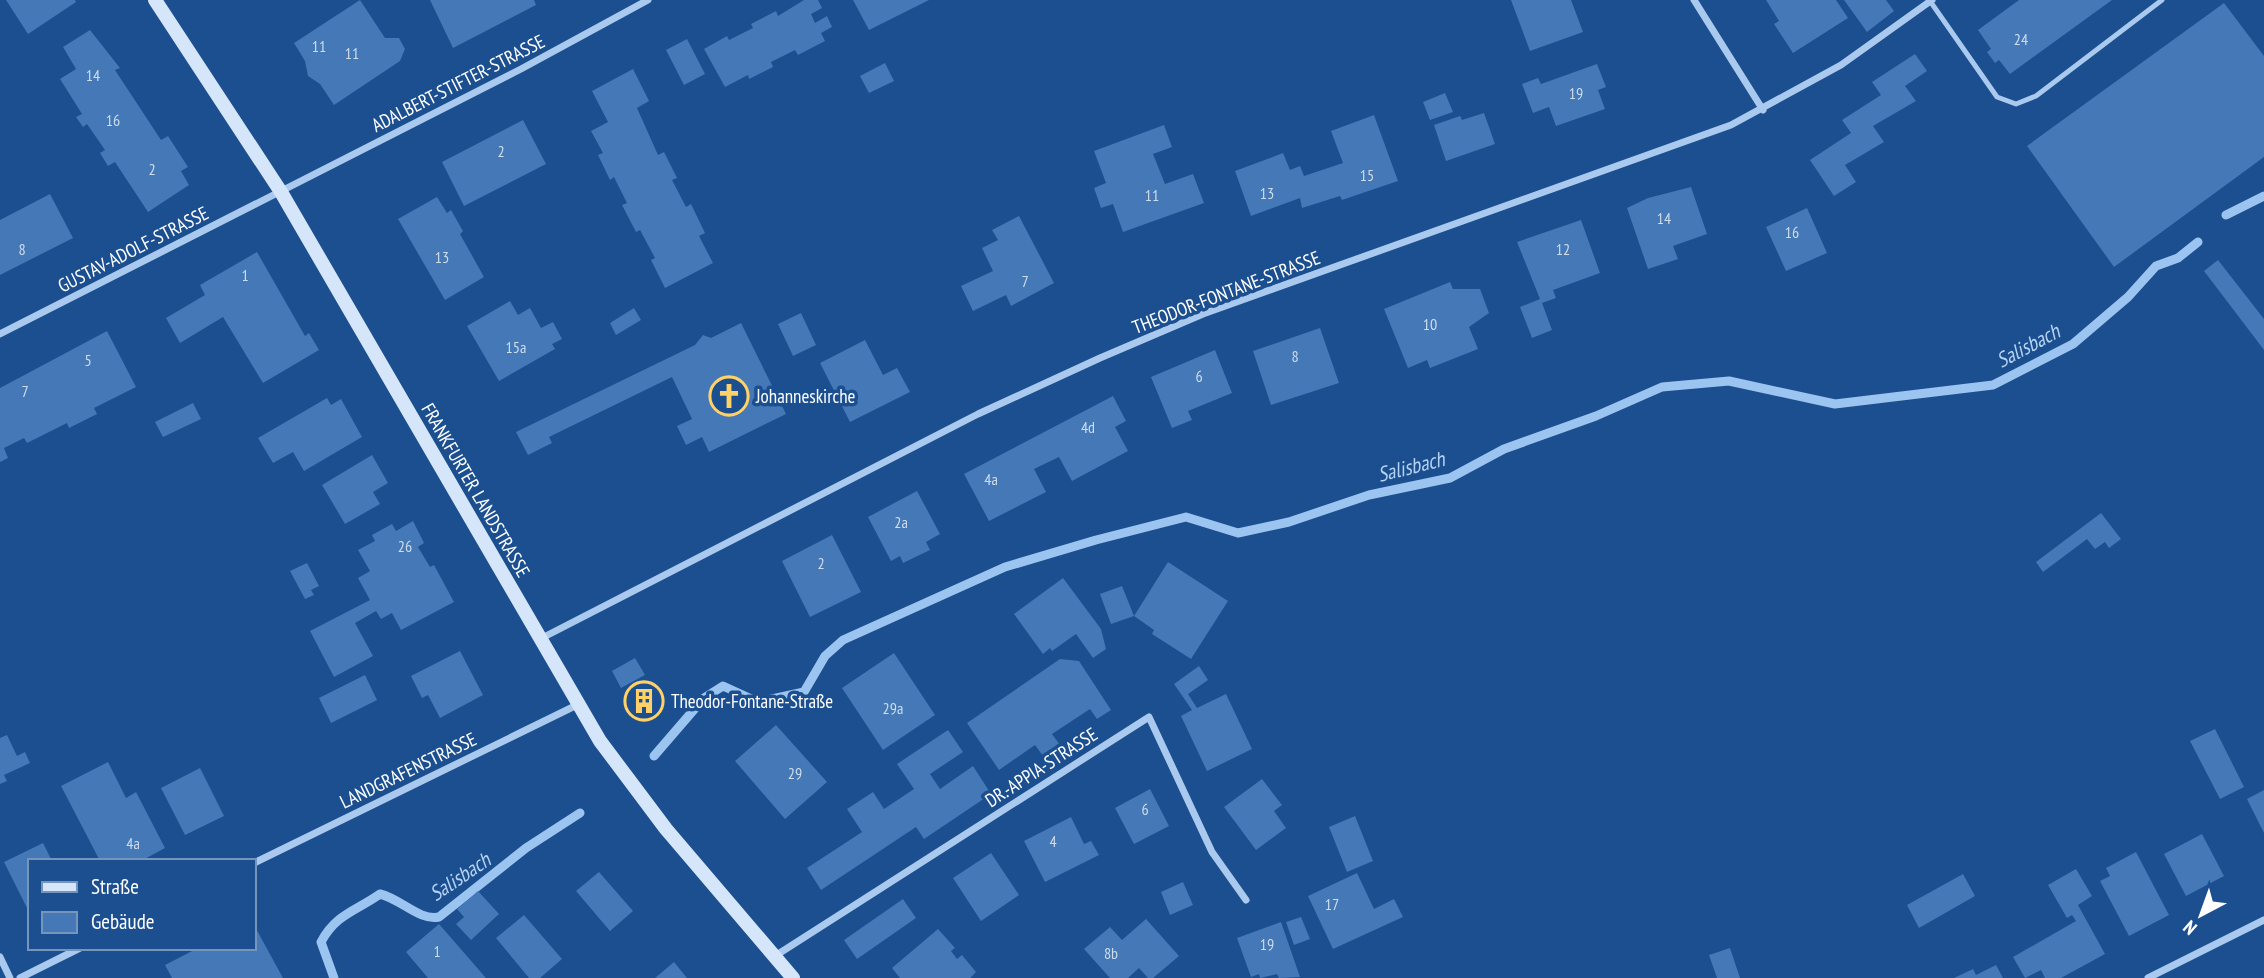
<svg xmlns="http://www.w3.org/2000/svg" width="2264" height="978" viewBox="0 0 2264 978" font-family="'PT Sans Narrow',sans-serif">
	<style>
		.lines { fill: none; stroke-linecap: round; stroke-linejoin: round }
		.stream { stroke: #9cc4f0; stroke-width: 9 }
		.building { fill: #4478b7 }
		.service { stroke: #a9c9ee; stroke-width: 5 }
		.minor { stroke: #a9c9ee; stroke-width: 7 }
		.secondary { stroke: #d6e6fa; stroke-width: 14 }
		.labels { text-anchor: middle; stroke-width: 7; stroke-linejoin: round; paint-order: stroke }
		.number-label { font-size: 16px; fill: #d0dded }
		.street-label { font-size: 19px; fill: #fff; stroke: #1b4f8f }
		.poi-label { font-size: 19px; fill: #fff; stroke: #1b4f8f; text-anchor: start }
		.water-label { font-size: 21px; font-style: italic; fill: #b5d3f5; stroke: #1b4f8f }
	</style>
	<rect width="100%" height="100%" fill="#1b4f8f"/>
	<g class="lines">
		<path class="stream" d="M2226,215L2264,196
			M654,756L704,698L723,686L758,702L804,692L825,656L843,640L1005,567L1096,540L1186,517L1238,533L1289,522L1369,495L1450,478L1504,449L1596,416L1662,387L1729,381L1835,404L1993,385L2073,344L2128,297L2156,266L2178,258L2198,242
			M334,978L321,942C336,914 356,911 380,894C401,899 419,921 439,917L526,848L580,813"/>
	</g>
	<path class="building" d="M6,0H75L76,2L28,34Z
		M360,0L385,38H399L405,49L400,61L334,105L320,84L308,76L305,61L294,43Z
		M430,0H534L536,5L453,48Z
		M804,0H818L822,8L811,14L815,23L827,16L832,27L821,33L825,41L798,55L795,50L771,62L773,67L749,79L748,75L725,87L704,49L727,36L729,40L753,28L751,24L776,11L778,16Z
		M853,0H929L869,30Z
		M1511,0H1571L1583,32L1530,51Z
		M1766,0H1836L1848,18L1793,53L1774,24L1779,21Z
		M1844,0H1886L1894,11L1867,32Z
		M2019,0H2112L2010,74L1999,60L1995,63L1987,52L1991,49L1978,30Z
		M2224,3L2264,56V157L2114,267L2027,146Z
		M90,30L120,68L115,70L161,140L168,136L188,167L181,171L189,185L148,212L115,162L108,166L100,153L105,150L87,124L83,127L76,117L82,114L60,79L76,69L63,47Z
		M687,39L705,74L684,85L666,50Z
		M1915,54L1927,71L1905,86L1916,101L1873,126L1884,142L1845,165L1856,182L1834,196L1810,160L1851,133L1842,120L1881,95L1872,82Z
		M885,63L894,81L869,93L860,76Z
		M1597,64L1606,87L1598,90L1605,109L1556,126L1549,107L1533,113L1522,84L1538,78L1541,84Z
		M633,69L649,101L637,108L658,155L664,152L677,178L672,180L686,207L691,204L705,233L699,236L713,263L665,288L651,260L655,258L640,230L636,232L622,205L627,203L614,177L610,180L598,155L603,153L591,131L608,122L592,91Z
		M1445,93L1453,112L1430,120L1423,102Z
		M1484,113L1495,144L1446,161L1434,125L1460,116L1462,120Z
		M1374,115L1398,181L1342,200L1340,196L1302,208L1300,198L1251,216L1235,171L1283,153L1290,170L1300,166L1304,176L1343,163L1331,131Z
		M523,120L546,164L464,206L442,162Z
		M1164,125L1172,147L1153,154L1165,184L1193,174L1204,203L1123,232L1113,204L1101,208L1094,188L1106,183L1094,151Z
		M1691,187L1707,234L1673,246L1678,259L1648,269L1627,208L1648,198Z
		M50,194L73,238L0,275V220Z
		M437,197L447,213L451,210L463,231L460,234L484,277L445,300L398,219Z
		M1807,208L1827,253L1786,271L1766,227Z
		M1019,216L1054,283L1011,306L1006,295L973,311L961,286L993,271L982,248L998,240L992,230Z
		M1581,220L1600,273L1553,290L1556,298L1542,303L1552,330L1532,338L1520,307L1540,299L1517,242Z
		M257,252L305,336L309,333L319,350L263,383L223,317L180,343L166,318L205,295L200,285Z
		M2218,260L2264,319V350L2204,271Z
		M1450,282L1453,289H1480L1489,313L1469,327L1478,349L1430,368L1427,360L1408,368L1384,309Z
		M510,301L518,315L530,308L541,328L553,322L562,339L552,344L555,349L499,381L467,326Z
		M634,308L641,320L616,335L610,323Z
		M801,313L816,345L793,356L778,324Z
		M741,323L786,414L709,452L702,437L686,445L677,426L692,419L672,377L549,437L552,443L528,455L516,432L695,345L703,335L711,338Z
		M1320,328L1339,383L1271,405L1253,351Z
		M107,331L136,387L94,408L97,414L69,428L67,423L27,443L24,438L4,448L8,458L0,462V388Z
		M865,340L883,375L897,368L910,392L850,422L820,363Z
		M1215,350L1232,393L1188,411L1192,420L1172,428L1151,377Z
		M1113,396L1126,421L1115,427L1128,451L1072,481L1059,457L1034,469L1046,492L989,521L964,474Z
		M327,398L331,405L341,399L362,437L304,471L293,452L273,463L258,438Z
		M193,403L201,419L163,437L155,422Z
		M372,455L388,483L373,492L380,504L345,524L322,485Z
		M917,491L940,534L926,542L930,550L903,563L900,556L891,561L868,517Z
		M2101,513L2121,539L2109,548L2105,542L2095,549L2087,539L2043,572L2036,562Z
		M413,521L424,543L418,547L430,567L434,565L454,602L401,630L392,613L381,619L376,611L355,623L373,656L334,677L310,631L370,600L358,578L370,571L358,550L375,541L372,535L392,524L396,531Z
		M832,535L861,592L810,617L782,561Z
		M1168,562L1228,601L1191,659L1152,634L1154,630L1134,616Z
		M307,563L319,586L311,590L314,595L305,599L290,571Z
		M1063,578L1101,629L1106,649L1093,658L1076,634L1052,651L1050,648L1043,654L1014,614Z
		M1122,586L1134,616L1111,624L1100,594Z
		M460,651L483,695L440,718L428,695L422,698L411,676Z
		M894,653L935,715L883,750L842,688Z
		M635,658L645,675L621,688L612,671Z
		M1060,659L1079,661L1111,710L1097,719L1090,709L1052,734L1060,745L1043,756L1035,745L999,770L967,723Z
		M1199,666L1208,680L1188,694L1197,708L1226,694L1252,749L1207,771L1181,716L1192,710L1174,684Z
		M365,675L377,700L331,723L319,698Z
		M652,688L659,700L636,713L628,702Z
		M776,725L827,782L785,819L735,761Z
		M2215,729L2244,787L2220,799L2190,741Z
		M948,730L963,752L930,774L940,789L973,766L991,794L924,839L916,827L821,890L807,868L862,832L847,809L873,792L884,809L914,789L897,764Z
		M7,735L17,756L25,752L30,763L4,775L7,781L0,784V738Z
		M108,762L126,798L136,792L165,848L141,861H100L61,786Z
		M200,768L224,816L185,835L161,788Z
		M1262,779L1282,805L1274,811L1286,828L1256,850L1224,807Z
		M1150,789L1169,826L1134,844L1115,808Z
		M2264,790V833L2247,799Z
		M1355,816L1373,861L1347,872L1329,827Z
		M1071,817L1084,844L1091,841L1099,855L1045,882L1024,841Z
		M2202,834L2224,876L2186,896L2164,854Z
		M43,843L52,861H30V914L4,862Z
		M2136,852L2169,915L2129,936L2100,881L2110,876L2106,868Z
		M991,853L1019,895L981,921L953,878Z
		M2076,869L2092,896L2078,905L2105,954L2061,978H2045L2041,970L2025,978L2013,957L2076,921L2072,915L2067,918L2048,885Z
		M599,872L633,911L610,931L576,891Z
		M1357,873L1374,909L1394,899L1403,917L1333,949L1308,896Z
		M1963,874L1975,896L1919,928L1907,905Z
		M1183,882L1193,905L1170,915L1161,892Z
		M478,891L499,914L471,940L456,924L464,917L457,909Z
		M903,899L916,918L857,959L844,940Z
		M524,915L562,959L540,978H529L496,938Z
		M1301,917L1310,939L1294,945L1286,922Z
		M1146,919L1179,956L1153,978H1148L1139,968L1128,978H1110L1084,949L1110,927L1122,940Z
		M1281,922L1300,977L1279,978L1277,974L1260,978L1259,974L1251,977L1237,938Z
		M439,924L486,978H428L406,952Z
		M254,925L283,978H172L165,965L198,948H254Z
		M938,929L955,948L951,951L957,959L962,955L976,972L970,978H900L892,968Z
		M1730,948L1740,978H1717L1709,955Z
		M674,962L687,978H655Z
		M1996,965L2003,978H1954L1973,969L1976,975Z"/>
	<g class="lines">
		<path class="service" d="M1930,1L1997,97L2016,104L2036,96L2162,0"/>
		<path class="minor" d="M1694,0L1763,110
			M0,334L521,69L648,0
			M540,639L978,414L1100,358L1203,314L1731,125L1841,65L1932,0
			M254,863L577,705
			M775,956L1149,717L1212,852L1246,900
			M0,957L10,978
			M20,978L80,948
			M2148,978L2264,920"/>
		<path class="secondary" d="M155,0L281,192L600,741L666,829L793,978"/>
	</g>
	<defs>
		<g id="church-ring" transform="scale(2.0125)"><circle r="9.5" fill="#1b4f8f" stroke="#ffd166" stroke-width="1.5"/><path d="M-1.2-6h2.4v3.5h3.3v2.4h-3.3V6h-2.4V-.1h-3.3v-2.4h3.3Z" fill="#ffd166"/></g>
		<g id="building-ring" transform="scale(2.0125)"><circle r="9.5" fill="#1b4f8f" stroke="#ffd166" stroke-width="1.5"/><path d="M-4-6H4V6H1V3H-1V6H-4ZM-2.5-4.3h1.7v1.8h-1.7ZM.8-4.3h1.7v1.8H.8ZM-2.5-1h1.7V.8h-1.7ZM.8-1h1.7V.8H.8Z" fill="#ffd166"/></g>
	</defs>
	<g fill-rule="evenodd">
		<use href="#church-ring" x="729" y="396"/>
		<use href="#building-ring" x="644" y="701"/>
	</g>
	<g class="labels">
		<g class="number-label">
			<text x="2021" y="45">24</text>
			<text x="319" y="52">11</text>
			<text x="352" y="59">11</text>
			<text x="93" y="81">14</text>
			<text x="1576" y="99">19</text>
			<text x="113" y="126">16</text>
			<text x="501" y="157">2</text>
			<text x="152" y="175">2</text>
			<text x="1367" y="181">15</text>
			<text x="1267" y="199">13</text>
			<text x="1152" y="201">11</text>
			<text x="1664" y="224">14</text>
			<text x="1792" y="238">16</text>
			<text x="22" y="255">8</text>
			<text x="1563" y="255">12</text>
			<text x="442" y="263">13</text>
			<text x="245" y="281">1</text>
			<text x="1025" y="287">7</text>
			<text x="1430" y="330">10</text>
			<text x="516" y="353">15a</text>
			<text x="1295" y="362">8</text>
			<text x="88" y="366">5</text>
			<text x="1199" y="382">6</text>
			<text x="25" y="397">7</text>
			<text x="1088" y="433">4d</text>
			<text x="991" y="485">4a</text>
			<text x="901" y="528">2a</text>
			<text x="405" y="552">26</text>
			<text x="821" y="569">2</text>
			<text x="893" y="714">29a</text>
			<text x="795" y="779">29</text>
			<text x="1145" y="815">6</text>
			<text x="1053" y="847">4</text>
			<text x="133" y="849">4a</text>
			<text x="1332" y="910">17</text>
			<text x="1267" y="950">19</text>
			<text x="437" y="957">1</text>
			<text x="1111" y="959">8b</text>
		</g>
		<g class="street-label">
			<text transform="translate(458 83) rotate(-27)" y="7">ADALBERT-STIFTER-STRASSE</text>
			<text transform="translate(133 249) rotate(-27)" y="7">GUSTAV-ADOLF-STRASSE</text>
			<text transform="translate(1226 292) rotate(-21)" y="7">THEODOR-FONTANE-STRASSE</text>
			<text transform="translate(476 490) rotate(60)" y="7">FRANKFURTER LANDSTRASSE</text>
			<text transform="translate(1041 767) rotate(-33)" y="7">DR.-APPIA-STRASSE</text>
			<text transform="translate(408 770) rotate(-26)" y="7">LANDGRAFENSTRASSE</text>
		</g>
		<g class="poi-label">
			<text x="756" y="403">Johanneskirche</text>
			<text x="671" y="708">Theodor-Fontane-Straße</text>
		</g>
		<g class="water-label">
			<text transform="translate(2028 346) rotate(-28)" y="7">Salisbach</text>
			<text transform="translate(1411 467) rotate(-14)" y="7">Salisbach</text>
			<text transform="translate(460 877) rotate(-34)" y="7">Salisbach</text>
		</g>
	</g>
	<rect x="28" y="859" width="228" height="91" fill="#1b4f8f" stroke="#7695bc" stroke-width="2"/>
	<rect x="42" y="882" width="35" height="10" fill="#d6e6fa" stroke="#7695bc" stroke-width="2"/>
	<text x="91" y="894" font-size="21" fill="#ffffff">Straße</text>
	<rect x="42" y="912" width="35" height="21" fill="#4478b7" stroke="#7695bc" stroke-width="2"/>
	<text x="91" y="929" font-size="21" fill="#ffffff">Gebäude</text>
	<g transform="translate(2201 915) rotate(221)" stroke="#1b4f8f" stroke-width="5" paint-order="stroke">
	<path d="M0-5L12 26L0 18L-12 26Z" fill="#ffffff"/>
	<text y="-10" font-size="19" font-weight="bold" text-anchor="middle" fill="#ffffff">N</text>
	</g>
</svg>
